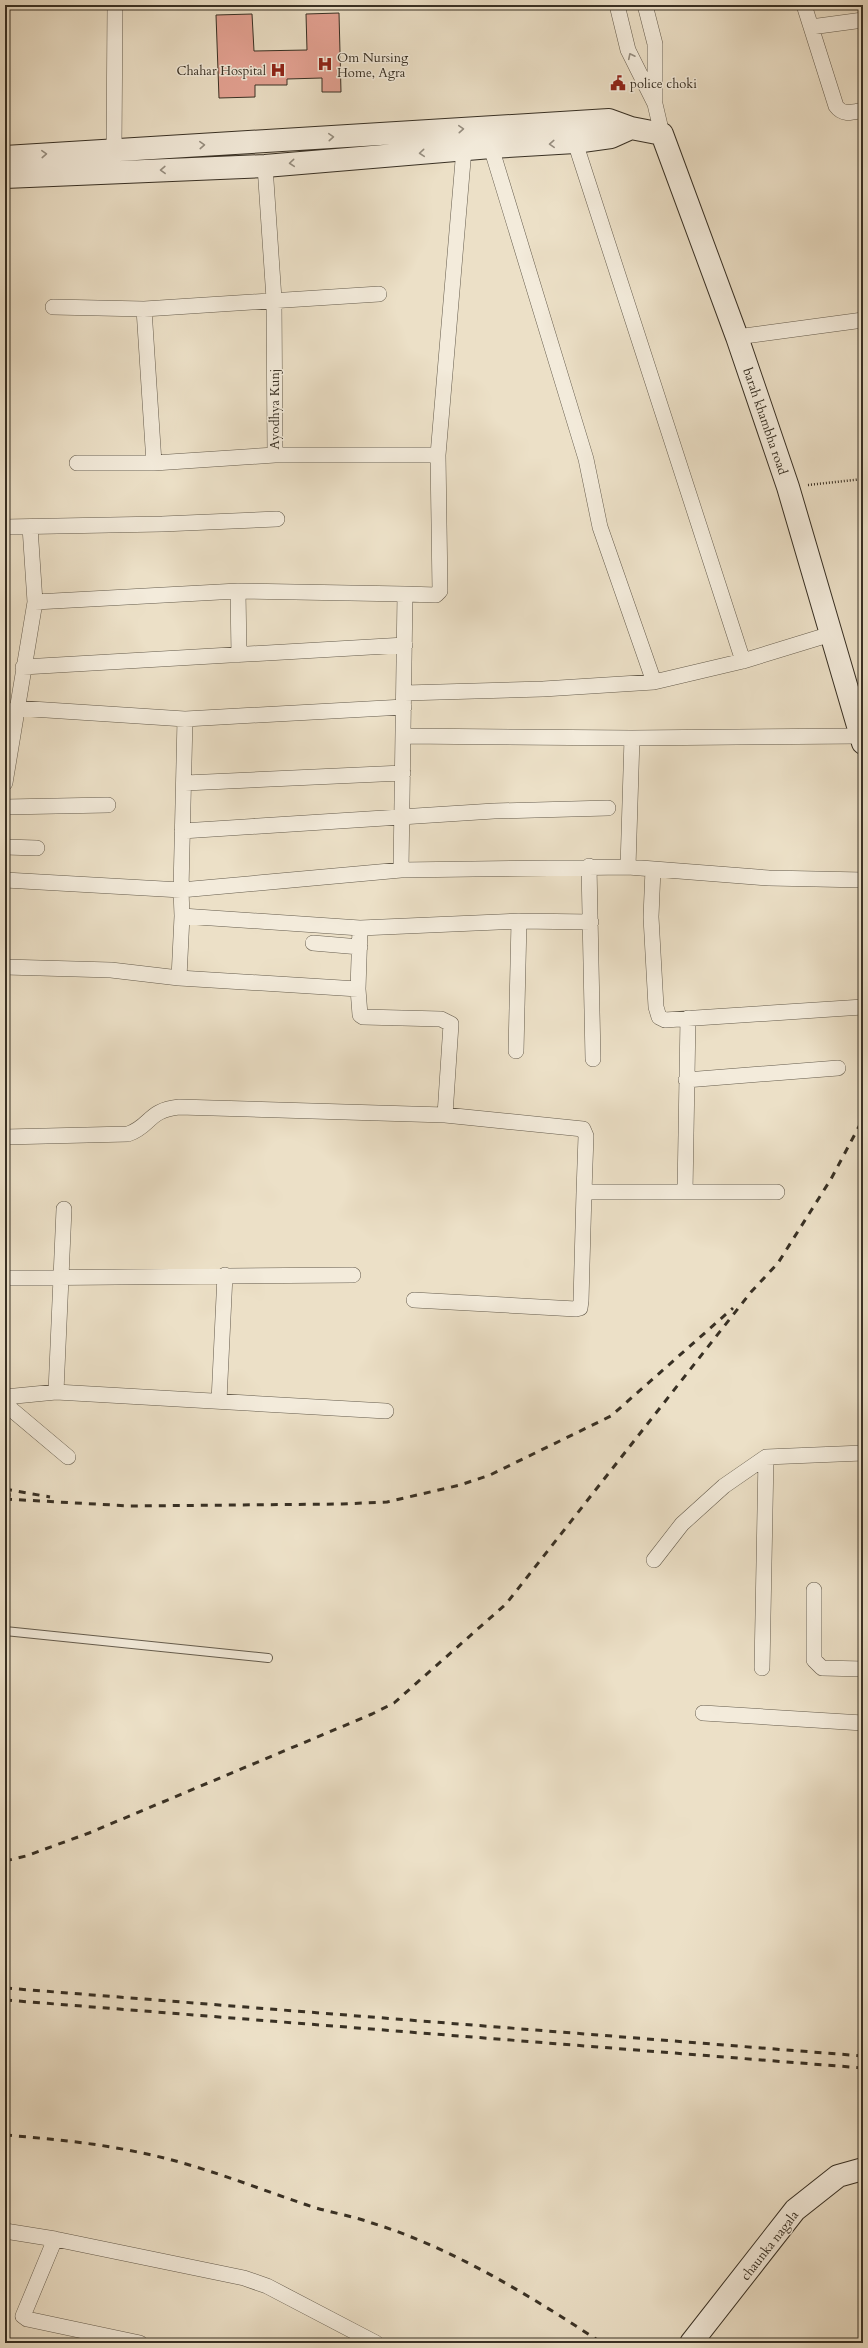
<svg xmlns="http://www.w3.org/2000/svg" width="868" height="2348" viewBox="0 0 868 2348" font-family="Cardo,serif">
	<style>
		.building { fill: #e4a293; stroke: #383024 }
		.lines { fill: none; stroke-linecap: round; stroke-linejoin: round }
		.lane-casing { stroke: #655c4d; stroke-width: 10 }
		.street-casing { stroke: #655c4d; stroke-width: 16 }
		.secondary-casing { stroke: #383024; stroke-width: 24 }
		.path { stroke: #383024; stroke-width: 2.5; stroke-dasharray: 1 2; stroke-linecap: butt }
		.lane { stroke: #f3ebdb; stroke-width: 8 }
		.street { stroke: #f3ebdb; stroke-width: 15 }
		.secondary { stroke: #f3ebdb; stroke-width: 22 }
		.rail { stroke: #383024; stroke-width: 3; stroke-dasharray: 7 7; stroke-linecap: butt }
		.oneway { stroke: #968e80 }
		.labels { text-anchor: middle; stroke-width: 3; stroke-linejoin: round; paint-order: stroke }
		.poi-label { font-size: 13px; fill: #383024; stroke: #f3ebdb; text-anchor: start }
		.street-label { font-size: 13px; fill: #383024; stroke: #f3ebdb }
	</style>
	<rect width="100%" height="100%" fill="#ece0c7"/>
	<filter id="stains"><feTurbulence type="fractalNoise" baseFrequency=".005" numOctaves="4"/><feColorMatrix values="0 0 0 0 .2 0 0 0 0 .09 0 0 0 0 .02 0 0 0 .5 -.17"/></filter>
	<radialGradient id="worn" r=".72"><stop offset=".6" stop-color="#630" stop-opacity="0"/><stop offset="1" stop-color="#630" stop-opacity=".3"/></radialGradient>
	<path class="building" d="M339,13L341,92H322V78L287,79V85H255V97L219,98L216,15L252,14L254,51L307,50L306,14Z"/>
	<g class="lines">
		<g class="lane-casing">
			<path id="lane" d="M5,1495H6
				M5,1631L268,1658"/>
		</g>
		<g class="street-casing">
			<path id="street" d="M617,5L628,50L655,104L662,134
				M645,5L655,44V101
				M804,5L836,106C843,116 853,112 863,110
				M811,27L863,20
				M575,142L743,661
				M491,147L586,459L600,527L654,682
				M114,150L115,5
				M265,166L274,299L275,455
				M53,307L144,309L379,294
				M144,309L154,463
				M737,337L863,320
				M77,463H154L275,455H438
				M5,527L162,524L277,519
				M405,594L436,595L440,591L438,455L464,149
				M35,602L238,591
				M239,655L238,591L405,594L401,870
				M23,667L405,645
				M405,693L543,689L654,682L743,661L831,634
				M16,708L185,719L404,707
				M403,736L632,738L861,736
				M632,738L628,867L769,878L863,880
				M5,783L35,602L30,527
				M185,783L403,773
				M5,807L108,805
				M182,831L494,811L608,808
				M5,847L37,848
				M589,866L593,1059
				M653,869L651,917L656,1007L659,1017L665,1020L863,1007
				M5,880L181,890L185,719
				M182,916L181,890L401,870L628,867
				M313,943L360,947
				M5,967L111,970L179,978L358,989
				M179,978L182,916L360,928
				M516,1051L519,921
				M686,1080L838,1068
				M445,1115L451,1024L441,1019L363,1017L360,1015L358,989L360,928L519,921L591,922
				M5,1137L128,1134C150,1127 148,1110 179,1107L445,1115L583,1129L586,1136L584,1192
				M685,1192L688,1018
				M5,1278L353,1275
				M414,1300L576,1309L580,1308L581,1301L584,1192H777
				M56,1392L64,1209
				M5,1397L56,1392L386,1411
				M219,1401L225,1275
				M5,1404L68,1457
				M654,1560L682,1524L724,1486L766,1457L863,1453
				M814,1590V1660L822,1668L863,1669
				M762,1668L766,1457
				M703,1713L863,1723
				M5,2231L55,2239L244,2278L267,2286L376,2343
				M55,2239L23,2316L27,2319L140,2343"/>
		</g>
		<g class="secondary-casing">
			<path id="secondary" d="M5,157L609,120L631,128L662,134L737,337L788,487L863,743
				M5,177L265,166L491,147L575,142L611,137L631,128
				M691,2343L795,2210L838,2176L863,2169"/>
		</g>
		<path class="path" d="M808,485L863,479"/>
		<use href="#lane" class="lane"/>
		<use href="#street" class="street"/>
		<use href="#secondary" class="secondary"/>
		<path class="rail" d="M5,1489L50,1497
			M5,1499L130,1506L342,1504L387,1502L460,1485L490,1475L611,1416L733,1308
			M5,1861L26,1856L89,1833L372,1714L394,1703L506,1604L751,1292L778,1263L831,1179L863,1119
			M5,1988L863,2056
			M5,2000L863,2068
			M5,2135C51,2139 97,2143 142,2153C197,2164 251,2186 304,2204C326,2212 350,2215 372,2223C453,2248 532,2297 602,2343"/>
	</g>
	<defs><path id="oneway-chevron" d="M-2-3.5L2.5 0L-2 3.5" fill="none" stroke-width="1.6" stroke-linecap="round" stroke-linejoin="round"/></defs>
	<g class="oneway">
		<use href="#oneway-chevron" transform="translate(631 56) rotate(-116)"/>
		<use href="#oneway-chevron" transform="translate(461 129) rotate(-4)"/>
		<use href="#oneway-chevron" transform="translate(331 137) rotate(-4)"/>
		<use href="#oneway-chevron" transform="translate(552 144) rotate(177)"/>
		<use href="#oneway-chevron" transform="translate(202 145) rotate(-3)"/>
		<use href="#oneway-chevron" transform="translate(422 153) rotate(175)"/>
		<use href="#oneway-chevron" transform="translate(44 154) rotate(-3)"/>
		<use href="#oneway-chevron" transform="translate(292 163) rotate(175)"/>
		<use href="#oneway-chevron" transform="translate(163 170) rotate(178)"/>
	</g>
	<defs>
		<g id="hospital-bare" transform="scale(1.2)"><path d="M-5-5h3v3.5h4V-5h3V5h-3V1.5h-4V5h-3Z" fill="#8f2418" stroke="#f3ebdb" stroke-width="2.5" paint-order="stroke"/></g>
		<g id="civic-bare" transform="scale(1.2)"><path d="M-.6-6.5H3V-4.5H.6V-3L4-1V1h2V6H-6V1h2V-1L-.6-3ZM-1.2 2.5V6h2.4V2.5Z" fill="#8f2418" stroke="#f3ebdb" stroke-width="2.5" paint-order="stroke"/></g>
	</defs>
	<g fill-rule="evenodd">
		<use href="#hospital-bare" x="325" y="64"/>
		<use href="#hospital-bare" x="278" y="70"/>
		<use href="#civic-bare" x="618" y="83"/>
	</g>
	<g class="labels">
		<g class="poi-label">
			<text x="337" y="62">Om Nursing<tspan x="337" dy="15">Home, Agra</tspan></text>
			<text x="266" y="75" text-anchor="end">Chahar Hospital</text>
			<text x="630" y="88">police choki</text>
		</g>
		<g class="street-label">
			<text transform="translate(274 409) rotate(-90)" y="5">Ayodhya Kunj</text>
			<text transform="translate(766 421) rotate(71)" y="5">barah khambha road</text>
			<text transform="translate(769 2245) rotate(-52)" y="5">chaunka nagala</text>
		</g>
	</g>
	<rect width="868" height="2348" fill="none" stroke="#ece0c7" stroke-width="20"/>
	<rect x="6" y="6" width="856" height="2336" fill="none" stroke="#383024" stroke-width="2"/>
	<rect x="10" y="10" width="848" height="2328" fill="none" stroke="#383024"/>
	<rect width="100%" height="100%" filter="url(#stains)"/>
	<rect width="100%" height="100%" fill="url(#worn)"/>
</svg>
